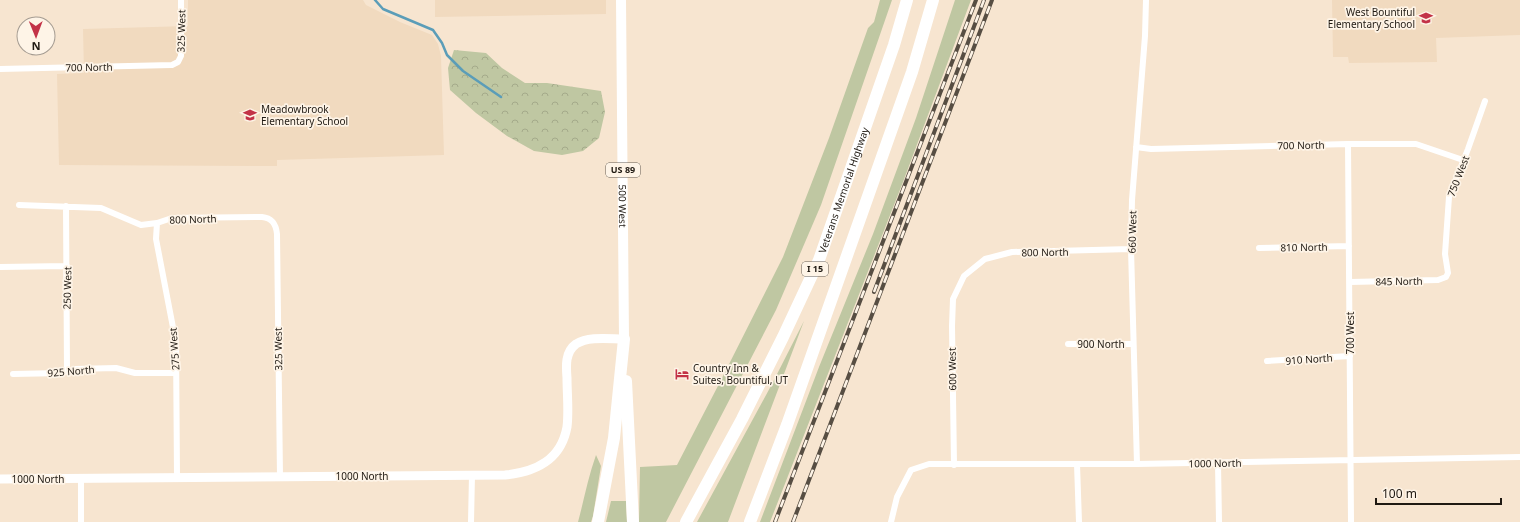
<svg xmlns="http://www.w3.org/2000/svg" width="1520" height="522" viewBox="0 0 1520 522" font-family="'Noto Sans',sans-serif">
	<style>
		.built { fill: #f1dabf }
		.grass { fill: #bfc7a2 }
		.forest { fill: url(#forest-crowns) }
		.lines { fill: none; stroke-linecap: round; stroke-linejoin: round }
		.stream { stroke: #5b9db8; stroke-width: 2.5 }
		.street { stroke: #fff; stroke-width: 6 }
		.secondary { stroke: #fff; stroke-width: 9 }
		.primary { stroke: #fff; stroke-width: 10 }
		.highway { stroke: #fff; stroke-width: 12 }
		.rail-casing { stroke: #574e43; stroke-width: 4 }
		.rail { stroke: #fef4e7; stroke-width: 2.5; stroke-dasharray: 8; stroke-linecap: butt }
		.labels { text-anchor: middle; stroke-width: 3.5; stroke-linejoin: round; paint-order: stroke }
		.shield { fill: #fef4e7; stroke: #625b52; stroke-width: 1 }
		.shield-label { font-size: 9px; font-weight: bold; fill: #1f1912 }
		.poi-label { font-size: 10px; fill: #1f1912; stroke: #fef4e7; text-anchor: start }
		.street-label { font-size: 10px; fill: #1f1912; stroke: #fef4e7 }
	</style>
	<defs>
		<pattern id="forest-crowns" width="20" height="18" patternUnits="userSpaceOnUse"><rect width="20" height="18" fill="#bfc7a2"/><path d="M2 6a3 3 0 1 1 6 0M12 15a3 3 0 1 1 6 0" fill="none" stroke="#a4aa8a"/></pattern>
	</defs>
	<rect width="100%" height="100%" fill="#f7e5d0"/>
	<path class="built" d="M188,0H363L366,5L400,22L432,35L438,44L441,56L444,155L277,160V166L59,165L57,74L84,73L83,29L188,26Z
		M435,0H606V14L435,17Z
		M1332,0H1520V35L1436,38L1437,62L1349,63L1348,57H1333Z"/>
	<path class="grass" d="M880,0H892L821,205L776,310L666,522H639L640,467L677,465L720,382L783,257L829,138L868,28L874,22Z
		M955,0H971L903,182L770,522H760L819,367L873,234L916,118Z
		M804,321L728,522H697L772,384Z
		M596,455L601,466L593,516L591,522H578C584,500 588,477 596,455Z
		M611,501H626L627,522H606Z"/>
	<path class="forest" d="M454,50L486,53L502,68L525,83H547L601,91L605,112L599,138L583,151L562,155L534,151L507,136L476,113L450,90L448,68Z"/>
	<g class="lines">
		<path class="stream" d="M375,0L383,9L433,30L442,43L447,55L463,71L501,97"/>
		<path class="street" d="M0,69L172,65L178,62L181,56V0
			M1348,144L1351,522
			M1136,147L1151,149L1348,144H1416L1463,160
			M19,205L101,208L141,225L157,223L172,218L262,217C272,218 276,224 277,234L280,477
			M66,206L67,371
			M157,223L156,239L176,343L177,477
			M1259,248L1349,246
			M0,267L67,266
			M1350,282L1438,280L1446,277L1448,273L1445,254L1449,197L1468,149L1485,101
			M1068,344H1133
			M1267,361L1350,356
			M13,374L62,373L75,369L116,368L135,373H176
			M1218,463L1219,522
			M1077,464L1079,522
			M1137,464L1131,249L1132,200L1145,36L1146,0
			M954,465L952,326L953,299L964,276L985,259L1012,252L1131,249
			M81,478V522
			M471,522L472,475
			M891,522L897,497L911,470L929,464H1137L1520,457"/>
		<path class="secondary" d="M0,479L505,475C536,472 561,460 567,427C569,411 567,394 567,378C566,366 565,352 576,344C589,336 609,339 624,339"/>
		<path class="primary" id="s1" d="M621,0L624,339"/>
		<g class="highway">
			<path d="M626,381L633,522"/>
			<path d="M598,522L614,438L624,339"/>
			<path id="s2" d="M686,522L742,419L783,337L819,260L894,45L907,0"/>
			<path d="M750,522L787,425L912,72L933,0"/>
		</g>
		<g class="rail-casing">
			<path id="rail" d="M874,292L984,0
				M775,522L976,0
				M793,522L992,0"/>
		</g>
		<use href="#rail" class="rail"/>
	</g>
	<defs>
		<g id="school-bare" transform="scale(1.08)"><path d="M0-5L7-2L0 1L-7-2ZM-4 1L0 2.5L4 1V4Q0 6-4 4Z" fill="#c33247" stroke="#fef4e7" stroke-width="2.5" paint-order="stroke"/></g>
		<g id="hotel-bare" transform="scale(1.08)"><path d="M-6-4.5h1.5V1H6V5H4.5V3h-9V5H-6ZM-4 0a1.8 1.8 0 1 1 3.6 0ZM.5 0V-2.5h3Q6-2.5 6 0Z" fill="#c33247" stroke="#fef4e7" stroke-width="2.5" paint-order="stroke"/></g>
	</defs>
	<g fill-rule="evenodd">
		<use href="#school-bare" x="1426" y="18"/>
		<use href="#school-bare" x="250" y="115"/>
		<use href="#hotel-bare" x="682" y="374"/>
	</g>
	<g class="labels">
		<g class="shield">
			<rect x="606" y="163" width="34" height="14" rx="3"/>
			<rect x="802" y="262" width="26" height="14" rx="3"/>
		</g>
		<g class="shield-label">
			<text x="623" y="173">US 89</text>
			<text x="815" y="272">I 15</text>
		</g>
		<g class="poi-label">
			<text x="1415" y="16" text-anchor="end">West Bountiful<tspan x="1415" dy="12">Elementary School</tspan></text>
			<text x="261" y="113">Meadowbrook<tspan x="261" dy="12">Elementary School</tspan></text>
			<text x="693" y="372">Country Inn &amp;<tspan x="693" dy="12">Suites, Bountiful, UT</tspan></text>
		</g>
		<g class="street-label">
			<text transform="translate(181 31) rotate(-89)" y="4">325 West</text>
			<text transform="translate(89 67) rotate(-1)" y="4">700 North</text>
			<text transform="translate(1301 145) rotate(-1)" y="4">700 North</text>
			<text transform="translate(1458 176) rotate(-69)" y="4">750 West</text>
			<text dy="4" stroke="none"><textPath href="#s2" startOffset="368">Veterans Memorial Highway</textPath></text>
			<text dy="4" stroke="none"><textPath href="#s1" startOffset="206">500 West</textPath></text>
			<text transform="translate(193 219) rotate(-2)" y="4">800 North</text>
			<text transform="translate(1132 232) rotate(-89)" y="4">660 West</text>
			<text transform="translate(1304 247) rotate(-1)" y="4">810 North</text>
			<text transform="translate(1045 252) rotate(-1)" y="4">800 North</text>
			<text transform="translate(1399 281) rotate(-1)" y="4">845 North</text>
			<text transform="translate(67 288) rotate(-89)" y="4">250 West</text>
			<text transform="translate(1350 333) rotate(-90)" y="4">700 West</text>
			<text x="1101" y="348">900 North</text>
			<text transform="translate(174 349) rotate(-94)" y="4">275 West</text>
			<text transform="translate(278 349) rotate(-91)" y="4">325 West</text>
			<text transform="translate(1309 359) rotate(-4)" y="4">910 North</text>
			<text transform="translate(952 369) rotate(-91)" y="4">600 West</text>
			<text transform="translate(71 371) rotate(-5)" y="4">925 North</text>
			<text transform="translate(1215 463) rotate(-1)" y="4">1000 North</text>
			<text x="362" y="480">1000 North</text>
			<text x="38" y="483">1000 North</text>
		</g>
	</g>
	<g transform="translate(36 36) rotate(179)"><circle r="19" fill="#fef4e7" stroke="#a59c92"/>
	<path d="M0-3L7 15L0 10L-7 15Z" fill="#c33247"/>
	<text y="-6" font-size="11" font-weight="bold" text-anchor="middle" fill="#1f1912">N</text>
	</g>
	<path d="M1376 498v6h125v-6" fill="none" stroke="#1f1912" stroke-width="2"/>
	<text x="1382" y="498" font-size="12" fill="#1f1912" stroke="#fef4e7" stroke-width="3" paint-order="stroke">100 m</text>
</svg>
